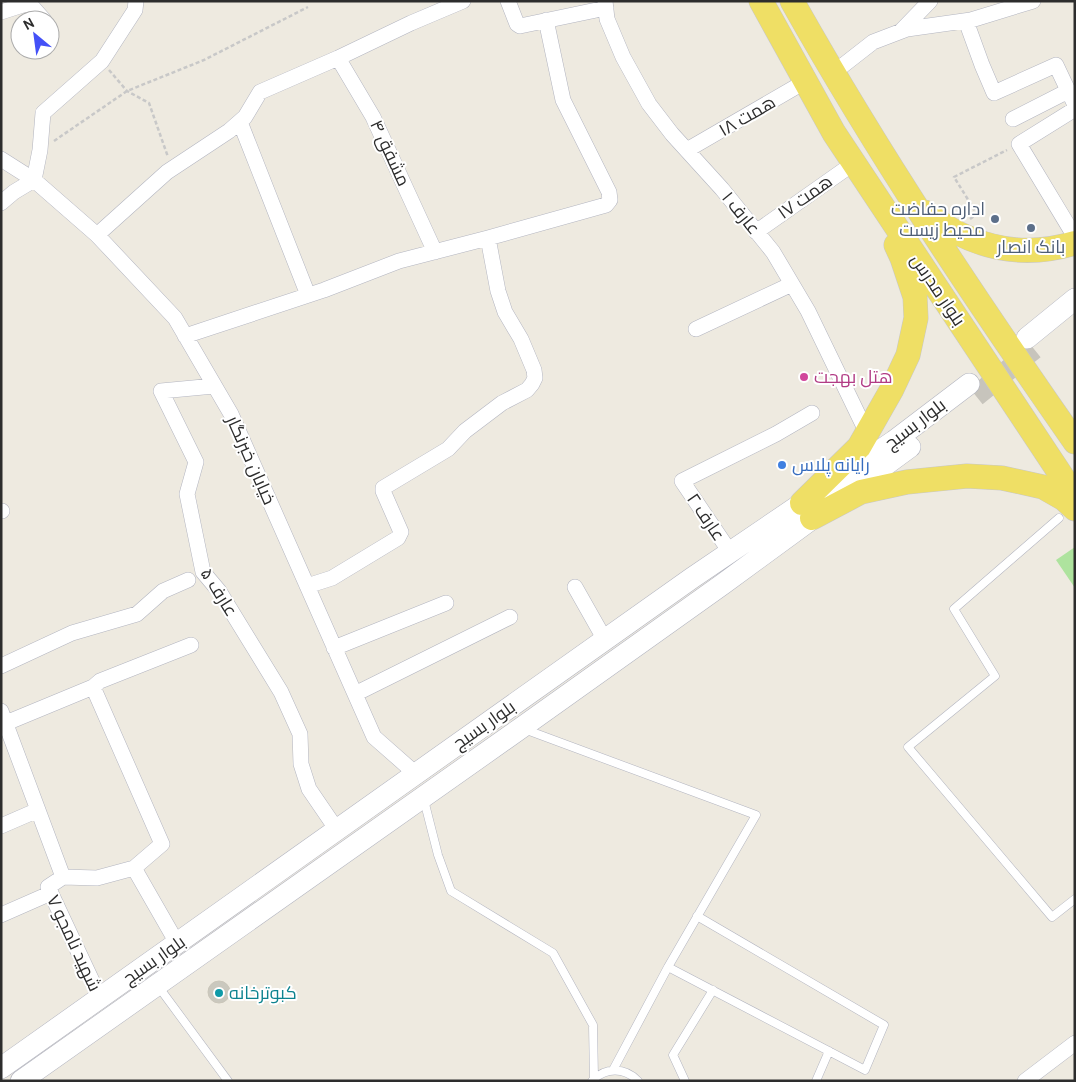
<svg xmlns="http://www.w3.org/2000/svg" width="1076" height="1082" viewBox="0 0 1076 1082" font-family="Cabin,Cairo,sans-serif">
	<style>
		.green { fill: #aee39e }
		.building { fill: #cac8be; stroke: #cac6ba }
		.lines { fill: none; stroke-linecap: round; stroke-linejoin: round }
		.secondary-tunnel { stroke: #c7c4bc; stroke-width: 21; stroke-dasharray: 21 11; stroke-linecap: butt }
		.lane-casing { stroke: #b3b5c0; stroke-width: 9 }
		.street-casing { stroke: #b3b5c0; stroke-width: 16 }
		.secondary-casing { stroke: #b3b5c0; stroke-width: 22 }
		.primary-casing { stroke: #c8c8c8; stroke-width: 25 }
		.path { stroke: #c8c8c8; stroke-width: 2.5; stroke-dasharray: 4 2.5; stroke-linecap: butt }
		.lane { stroke: #fff; stroke-width: 8 }
		.street { stroke: #fff; stroke-width: 15 }
		.secondary { stroke: #fff; stroke-width: 21 }
		.primary { stroke: #efdf65; stroke-width: 24 }
		.service-dot { fill: #5c6f8a; stroke: #fff; stroke-width: 2 }
		.hotel-dot { fill: #d1479c; stroke: #fff; stroke-width: 2 }
		.shop-dot { fill: #3f7fe0; stroke: #fff; stroke-width: 2 }
		.culture-dot { fill: #0f9aa8; stroke: #fff; stroke-width: 2 }
		.labels { text-anchor: middle; stroke-width: 4; stroke-linejoin: round; paint-order: stroke }
		.street-label { font-size: 18px; fill: #2d2d2d; stroke: #fff }
		.service-label { font-size: 18px; fill: #4e5e75; stroke: #fff; text-anchor: end }
		.hotel-label { font-size: 18px; fill: #b23c85; stroke: #fff; text-anchor: start }
		.shop-label { font-size: 18px; fill: #366cbe; stroke: #fff; text-anchor: start }
		.culture-label { font-size: 18px; fill: #0d838f; stroke: #fff; text-anchor: start }
	</style>
	<rect width="100%" height="100%" fill="#eeeae0"/>
	<path class="green" d="M1075,547V588L1056,560Z"/>
	<path class="building" d="M208 992a11 11 0 1 1 22 0a11 11 0 1 1-22 0Z"/>
	<g class="lines">
		<path class="secondary-tunnel" d="M976,396L1034,349"/>
		<g class="lane-casing">
			<path id="lane" d="M1059,518L954,609L995,676L908,747L1052,917L1075,899
				M524,729L756,815L668,967L613,1070
				M424,800L438,855L451,891L553,953L593,1025L594,1078
				M668,967L865,1070L884,1025L697,916
				M158,986L228,1081
				M592,1081C605,1067 625,1067 638,1081
				M685,1081L673,1055L713,990
				M816,1081L829,1051"/>
		</g>
		<g class="street-casing">
			<path id="street" d="M29,1V3L44,20
				M508,1L517,24L520,26L606,8
				M605,1L607,19L623,57L649,104L672,134L722,189L773,252L808,311L867,433
				M1,12L29,3
				M966,21L982,65L994,93L1056,65L1075,105
				M902,30L930,1
				M338,58L373,117L435,252
				M832,74L873,42L907,29L971,20L1033,1
				M1075,109L1019,144L1075,237
				M1013,119L1068,91
				M240,122L308,295
				M687,150L806,81
				M1,159L34,180L97,235L175,318L231,414L374,737L416,774
				M1,203L14,192L34,180L40,150L43,113L102,61L135,10L136,1
				M756,232L854,163
				M97,235L167,172L229,131L245,117L260,92L338,58L411,23L463,1
				M696,329L792,284
				M185,336L324,290L399,261L488,238L606,205L610,200L609,192L563,100L546,20
				M214,386L161,391L196,462L187,494L203,572L219,591L281,692L300,734L301,764L309,789L337,830
				M1,511H2
				M730,552L682,481L776,434L812,413
				M307,586L332,578L398,538L401,532L383,491V488L448,449L465,431L502,403L527,390L532,384L535,378L534,370L521,339L505,312L498,291L488,238
				M575,587L605,640
				M334,648L446,603
				M1,666L72,633L137,614L163,591L188,580
				M355,694L510,617
				M1,711L63,877L48,887L100,998
				M6,723L93,687L100,681L191,645
				M1,826L38,810
				M134,868L177,943
				M63,877L97,878L134,868L162,844L93,687
				M1,915L51,893
				M1025,1081L1075,1043"/>
		</g>
		<g class="secondary-casing">
			<path id="secondary" d="M1027,338L1075,299
				M1,1068L692,578L894,441L969,384
				M21,1081L521,728L723,584L910,447"/>
		</g>
		<g class="primary-casing">
			<path id="primary" d="M761,1L834,133L1075,496
				M792,1C878,154 975,299 1075,442
				M925,212C970,247 1019,260 1075,243
				M802,503L859,447L892,389L908,355L916,318L915,297L902,258L896,245
				M812,518L861,492L907,482L967,476L1002,478L1043,487L1064,499L1075,509"/>
		</g>
		<path class="path" d="M109,70L127,91L149,103L168,157
			M54,141L127,91L204,60L308,7
			M970,219L977,214L954,177L1007,150"/>
		<use href="#lane" class="lane"/>
		<use href="#street" class="street"/>
		<use href="#secondary" class="secondary"/>
		<use href="#primary" class="primary"/>
	</g>
	<g class="service-dot">
		<circle cx="995" cy="219" r="5"/>
		<circle cx="1031" cy="228" r="5"/>
	</g>
	<circle class="hotel-dot" cx="804" cy="377" r="5"/>
	<circle class="shop-dot" cx="782" cy="465" r="5"/>
	<circle class="culture-dot" cx="219" cy="993" r="5"/>
	<g class="labels">
		<g class="street-label">
			<text transform="translate(747 116) rotate(-30)" y="6">همت ۱۸</text>
			<text transform="translate(390 153) rotate(65)" y="6">مشفق ۴</text>
			<text transform="translate(805 197) rotate(-35)" y="6">همت ۱۷</text>
			<text transform="translate(741 213) rotate(51)" y="6">عارف ۱</text>
			<text transform="translate(938 290) rotate(56)" y="6">بلوار مدرس</text>
			<text transform="translate(915 424) rotate(-37)" y="6">بلوار بسیج</text>
			<text transform="translate(251 460) rotate(66)" y="6">خیابان خبرنگار</text>
			<text transform="translate(706 517) rotate(56)" y="6">عارف ۲</text>
			<text transform="translate(219 592) rotate(58)" y="6">عارف ۵</text>
			<text transform="translate(484 725) rotate(-35)" y="6">بلوار بسیج</text>
			<text transform="translate(74 943) rotate(65)" y="6">شهید نامجو ۷</text>
			<text transform="translate(154 960) rotate(-35)" y="6">بلوار بسیج</text>
		</g>
		<g class="service-label">
			<text x="985" y="215">اداره حفاضت<tspan x="985" dy="21">محیط زیست</tspan></text>
			<text x="1031" y="253" text-anchor="middle">بانک انصار</text>
		</g>
		<g class="hotel-label">
			<text x="814" y="383">هتل بهجت</text>
		</g>
		<g class="shop-label">
			<text x="792" y="471">رایانه پلاس</text>
		</g>
		<g class="culture-label">
			<text x="229" y="999">کبوترخانه</text>
		</g>
	</g>
	<rect width="1076" height="1082" fill="none" stroke="#2d2d2d" stroke-width="5"/>
	<g transform="translate(35 35) rotate(331)"><circle r="24" fill="#ffffff" stroke="#ababab"/>
	<path d="M0-4L9 19L0 12L-9 19Z" fill="#4451f7"/>
	<text y="-8" font-size="14" font-weight="bold" text-anchor="middle" fill="#2d2d2d">N</text>
	</g>
</svg>
